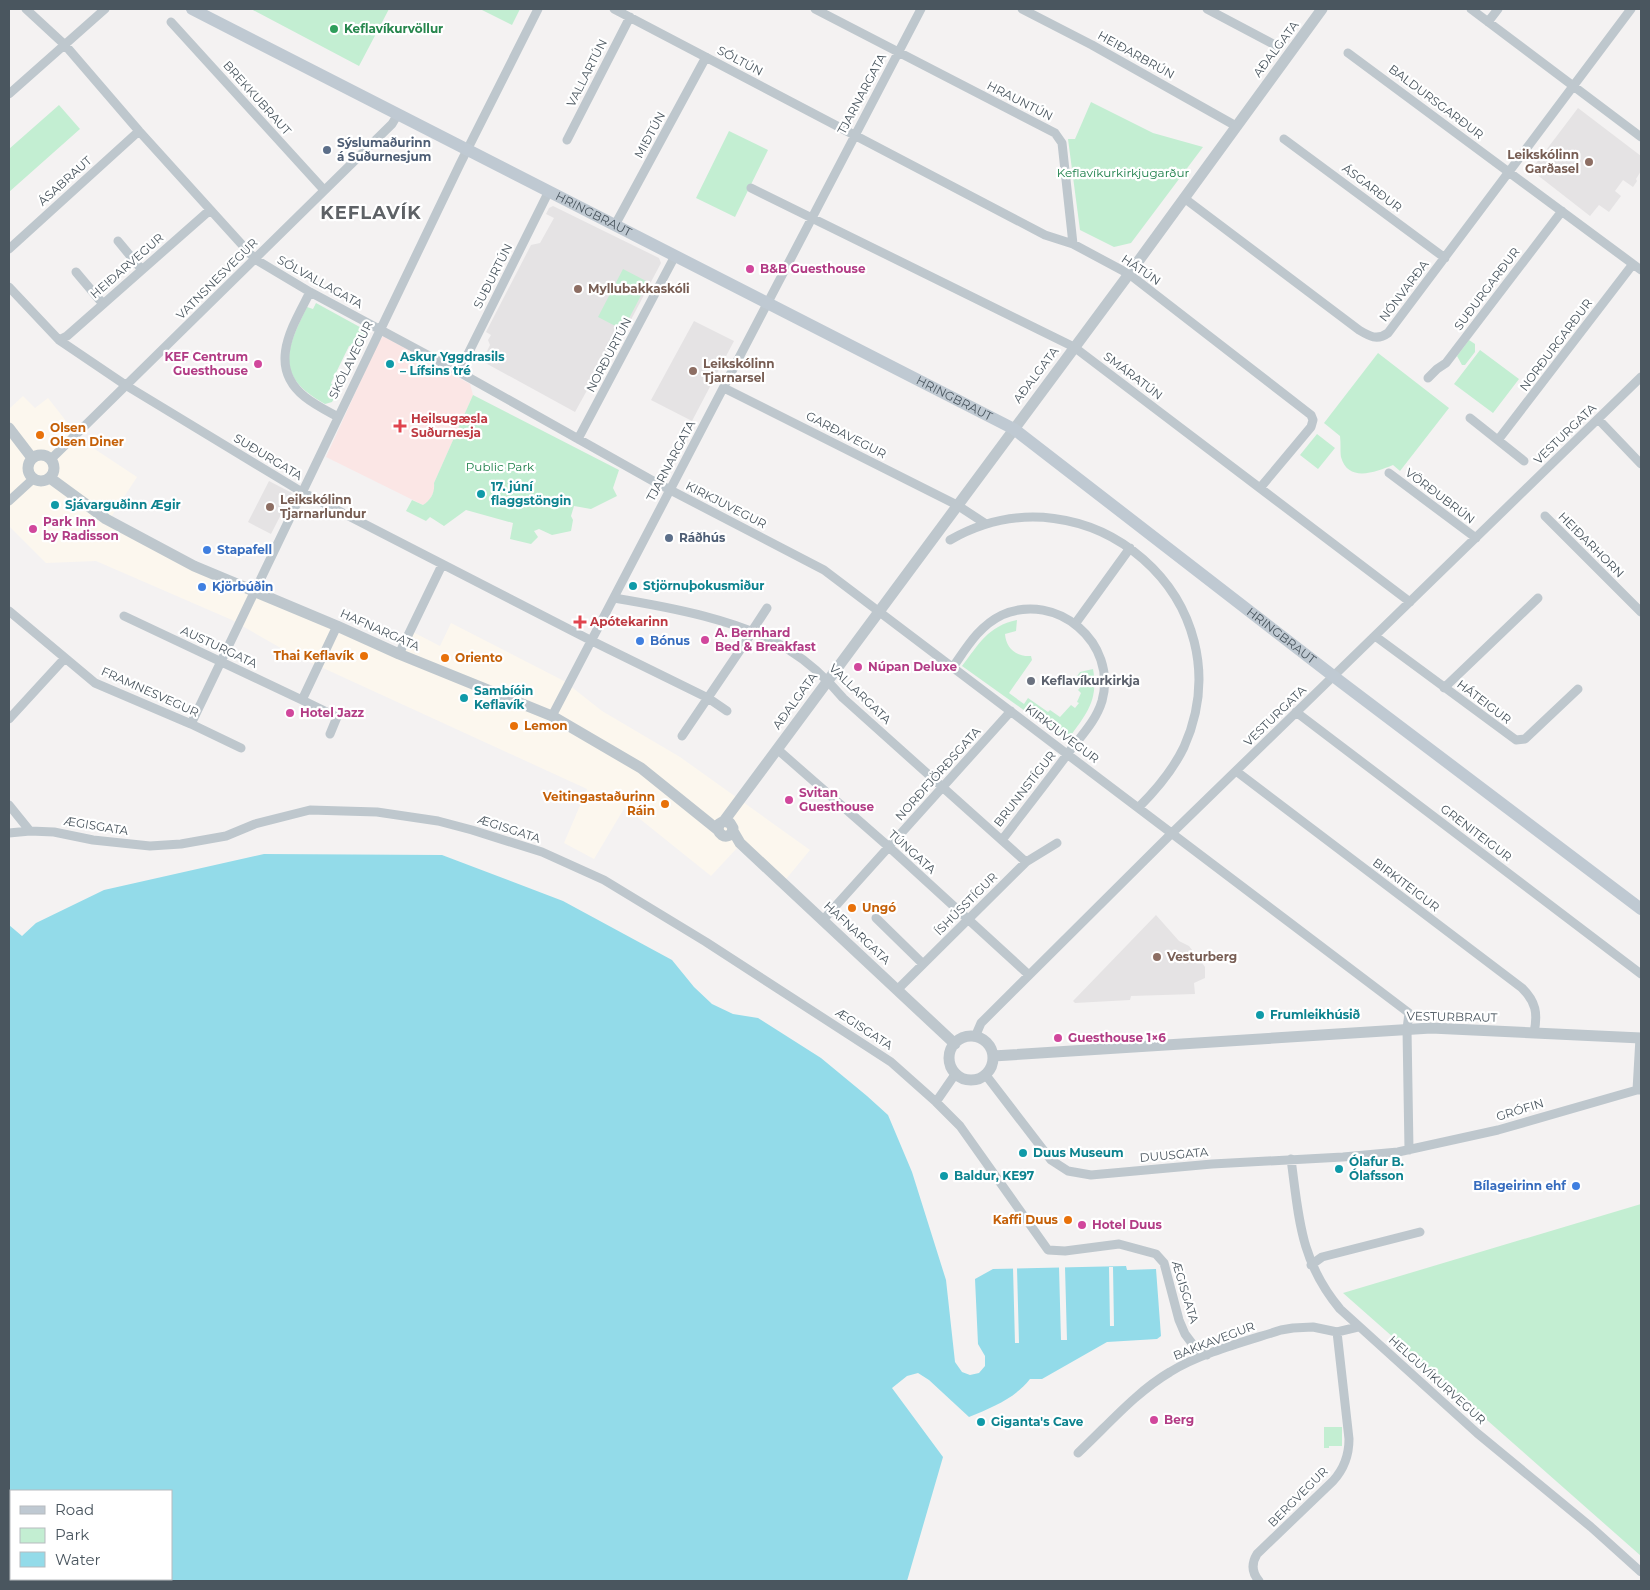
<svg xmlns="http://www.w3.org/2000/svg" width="1650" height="1590" viewBox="0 0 1650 1590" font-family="Montserrat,sans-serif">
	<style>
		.commercial { fill: #fcf7ee }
		.education { fill: #e5e3e4 }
		.medical { fill: #fbe6e5 }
		.green { fill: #c3eed2 }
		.water { fill: #93dbe9; fill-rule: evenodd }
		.pier { fill: #f4f2f2 }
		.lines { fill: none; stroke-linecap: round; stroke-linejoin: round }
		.minor { stroke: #bec7cd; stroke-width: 9 }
		.tertiary { stroke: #bec7cd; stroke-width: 11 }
		.secondary { stroke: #bfc9d2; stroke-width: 12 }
		.leisure-dot { fill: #2e9e5b; stroke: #fff; stroke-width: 2 }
		.service-dot { fill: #5c6f8a; stroke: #fff; stroke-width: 2 }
		.education-dot { fill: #8d6e63; stroke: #fff; stroke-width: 2 }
		.hotel-dot { fill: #d1479c; stroke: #fff; stroke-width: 2 }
		.culture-dot { fill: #0f9aa8; stroke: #fff; stroke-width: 2 }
		.health-dot { fill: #e0444e; stroke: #fff; stroke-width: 2 }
		.food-dot { fill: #e8710a; stroke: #fff; stroke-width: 2 }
		.shop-dot { fill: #3f7fe0; stroke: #fff; stroke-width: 2 }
		.worship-dot { fill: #6b7280; stroke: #fff; stroke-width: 2 }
		.labels { text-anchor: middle; stroke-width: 4.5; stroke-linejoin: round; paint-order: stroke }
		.leisure-label { font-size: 12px; font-weight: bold; fill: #27864d; stroke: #fff; text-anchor: start }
		.street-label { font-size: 12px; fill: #4a565f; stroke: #fff }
		.service-label { font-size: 12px; font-weight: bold; fill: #4e5e75; stroke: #fff; text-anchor: start }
		.education-label { font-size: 12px; font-weight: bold; fill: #785e54; stroke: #fff; text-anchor: start }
		.park-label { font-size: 12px; fill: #1c7f49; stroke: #fff }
		.hotel-label { font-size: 12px; font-weight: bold; fill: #b23c85; stroke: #fff; text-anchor: start }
		.culture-label { font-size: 12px; font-weight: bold; fill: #0d838f; stroke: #fff; text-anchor: start }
		.health-label { font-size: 12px; font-weight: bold; fill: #be3a42; stroke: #fff; text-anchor: start }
		.food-label { font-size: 12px; font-weight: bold; fill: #c56008; stroke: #fff; text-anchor: start }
		.shop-label { font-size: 12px; font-weight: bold; fill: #366cbe; stroke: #fff; text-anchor: start }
		.worship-label { font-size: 12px; font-weight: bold; fill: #5b616d; stroke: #fff; text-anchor: start }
		.district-label { font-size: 18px; font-weight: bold; letter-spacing: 1px; fill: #5e6266; stroke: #fff }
	</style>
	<rect width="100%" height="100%" fill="#f4f2f2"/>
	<path class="commercial" d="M23,396L35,408L48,398L81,440L137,477L111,517L190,560L396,650L407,629L440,646L451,623L564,681L602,711L680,757L810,850L782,884L737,848L711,876L625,807L594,859L564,843L587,789L286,651L232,620L96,561L46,563L9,526V409Z"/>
	<path class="education" d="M1578,108L1641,156V171L1636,179L1637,181L1633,187L1623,180L1615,191L1621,196L1609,212L1599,205L1590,216L1531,170Z
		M553,206L659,258L661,263L625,331L617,336L575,412L480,360L483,354L486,353L490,345L488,340L491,335L486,332L531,245L540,243L554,218L546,214L549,208Z
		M694,321L734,341L692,421L651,400Z
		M269,481L292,493L271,534L248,522Z
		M1156,915L1179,941L1189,946L1205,967V978L1194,983L1195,994L1131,996L1130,1000L1075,1003L1073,1001Z"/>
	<path class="medical" d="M383,336L470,384L473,395L434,483L435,489L429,501L423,505L326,457L377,345Z"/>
	<path class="green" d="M251,9H389L359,66Z
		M480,9H520L512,25Z
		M1091,102L1153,133L1203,147L1131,243L1114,247L1080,230L1068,139H1075Z
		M59,105L80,129L9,192V149Z
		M729,131L768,150L735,217L696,198Z
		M623,269L648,282L623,330L598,317Z
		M316,303L367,331L361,343L349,346L331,383L337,393L332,402L325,404C275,376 285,351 307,307L313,309Z
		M1469,340L1475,344V352L1465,365H1462L1457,356Z
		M1480,350L1519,379L1493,413L1454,384Z
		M1378,353L1449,408L1400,471L1393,465C1376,472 1348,483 1341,457C1340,451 1341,443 1340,436L1324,423Z
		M473,395L619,470L613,488L617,496L591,509L574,506L571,516L573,520L571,531L552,535L539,529L534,531L538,537L531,544L510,539L513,523L466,510L444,526L430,517L426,521L406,511L412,500L423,505C431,500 435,492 434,483Z
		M1317,434L1335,448L1318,469L1300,455Z
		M1017,620L1016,631L1005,634C1006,649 1017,657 1031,656L1032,660L1009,693L1024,704L1028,698L1048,712L1050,710L1060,717L1071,705L1075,708L1079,703L1077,702L1081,693L1078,690L1083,684L1075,679L1080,672L1093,669C1099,702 1085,715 1067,741L962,666C979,644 988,626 1017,620Z
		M1641,1204V1556L1343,1293Z
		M1324,1427H1342V1446H1329V1448H1324Z"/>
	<path class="water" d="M264,854L442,855L563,901L672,960L694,987L712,1004L733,1014L758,1018L821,1058L867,1096L888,1115L912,1172L946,1280L955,1362L962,1372L970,1375L979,1373L985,1366V1356L978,1344L975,1279L993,1269L1126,1266L1127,1270L1156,1269L1161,1336L1157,1339L1107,1342L1042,1379H1030C1014,1399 993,1407 969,1417L929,1380L918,1373L907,1376L892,1388L943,1457L907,1581H9V925L22,936L36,923L104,890ZM11,1491H171V1579H11Z"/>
	<path class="pier" d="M1059,1267H1065L1067,1340H1061Z
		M1109,1267H1113L1114,1326H1110Z
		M1013,1268H1017L1019,1343H1015Z"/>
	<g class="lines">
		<path class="minor" d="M26,9L65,45L139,131L255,259L310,292L459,372L653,481L824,570L1409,1013L1407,1029L1409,1150
			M614,9L1045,235L1073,244L1129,274L1311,415L1313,420L1311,427L1260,488
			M815,9L1055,133L1062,143L1073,244
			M1022,9L1092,45L1236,126
			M1207,9L1277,46
			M1471,9L1641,137
			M171,22L324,190
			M1488,22L1498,9
			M1348,53L1641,270
			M9,94L105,9
			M1284,139L1445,258
			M567,140L630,17
			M751,188L1074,347L1410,602
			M1184,198L1359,330C1369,336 1377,341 1388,333L1631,9
			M615,225L706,57
			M118,241L142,270
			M9,249L139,131
			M76,272L103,304
			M9,287L59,340L127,386L302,492L592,641L708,698L727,711
			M310,292C293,326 266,366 305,397C315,405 327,411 338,417
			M59,340L67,336L210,210
			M459,372L549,191
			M1428,378L1437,369L1446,363L1562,211
			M724,388L957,505L986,524
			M1470,418L1524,461
			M1598,419L1641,464
			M578,439L675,256
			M1498,440L1633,264
			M51,459L392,124L398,114
			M1389,473L1476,538
			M9,501L33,479
			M1545,516L1641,612
			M950,540C1088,461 1249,601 1184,747C1173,770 1157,789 1139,807
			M614,598C668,607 742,620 789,650C810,663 827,679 843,698L1026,862
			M9,611L95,683L191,724L241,748
			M124,616L302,700L337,626
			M1075,624L1130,548
			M752,631L767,608
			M1375,636L1516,740L1525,739L1578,689
			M399,654L442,565
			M953,667C967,647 979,626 1002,615C1057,591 1118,643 1102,701C1096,721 1081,736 1069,752C1047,782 1024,811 1002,840
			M1444,688L1538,598
			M302,700L337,717L330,734
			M1296,712L1641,974
			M552,716L921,9
			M9,719L65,658
			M191,724L460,164L538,9
			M682,736L749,637
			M777,749L889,847L1029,975
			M1236,771L1522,988C1536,1002 1538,1013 1534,1033
			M9,805L30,831
			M9,833L30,831L54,832L93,840L150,846L181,844L226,836L255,824L310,810L377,812L438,821L472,830L542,852L604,880L706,942L891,1062L936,1102L956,1073
			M876,918L923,964
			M823,920L1011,711
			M897,990L1026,862L1057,843
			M975,1037L981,1023L1172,833L1641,377
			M985,1074L1051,1160L1068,1171L1091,1175L1212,1164L1343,1157L1398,1152L1498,1130L1637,1090H1641
			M1637,1090L1640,1038
			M936,1102L960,1126L1048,1250L1065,1251L1119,1244L1156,1254L1164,1263L1179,1320L1185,1334L1194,1346L1207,1355
			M1291,1159C1299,1218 1300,1261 1340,1309L1477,1433L1591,1527L1641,1572
			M1311,1265L1322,1257L1420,1232
			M1078,1453C1107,1426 1136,1392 1170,1372C1200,1353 1247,1341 1281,1330L1293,1328L1313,1327L1337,1332L1358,1327
			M1259,1581C1252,1573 1251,1564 1257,1554L1333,1481C1344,1469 1349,1456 1349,1439L1337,1332"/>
		<path class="tertiary" d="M9,428L32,458
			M28 468a13 13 0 1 1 26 0a13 13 0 1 1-26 0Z
			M50,478L106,519L194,566L337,626L399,654L552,716L641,768L718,830C722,839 732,838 733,828L730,823L724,821L719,824L718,830
			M724,821L1129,274L1322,9
			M733,831L740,843L955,1044
			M949 1058a22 22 0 1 1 44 0a22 22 0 1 1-44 0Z
			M993,1056L1431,1028L1641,1038"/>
		<path class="secondary" id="s1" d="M192,9L1014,429L1341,682L1641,909"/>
	</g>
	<circle class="leisure-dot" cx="334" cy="29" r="5"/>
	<g class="service-dot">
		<circle cx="327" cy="150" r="5"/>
		<circle cx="669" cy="538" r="5"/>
	</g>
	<g class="education-dot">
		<circle cx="1589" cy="162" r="5"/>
		<circle cx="578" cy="289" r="5"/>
		<circle cx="693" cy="371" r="5"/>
		<circle cx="270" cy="507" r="5"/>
		<circle cx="1157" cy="957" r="5"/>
	</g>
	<g class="hotel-dot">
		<circle cx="750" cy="269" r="5"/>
		<circle cx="258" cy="364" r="5"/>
		<circle cx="33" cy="529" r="5"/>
		<circle cx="705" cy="640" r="5"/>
		<circle cx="858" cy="667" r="5"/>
		<circle cx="290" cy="713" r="5"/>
		<circle cx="789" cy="800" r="5"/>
		<circle cx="1058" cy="1038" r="5"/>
		<circle cx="1082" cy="1225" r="5"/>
		<circle cx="1154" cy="1420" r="5"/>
	</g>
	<g class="culture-dot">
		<circle cx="390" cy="364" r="5"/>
		<circle cx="481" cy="494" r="5"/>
		<circle cx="55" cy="505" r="5"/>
		<circle cx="633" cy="586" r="5"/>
		<circle cx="464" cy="698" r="5"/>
		<circle cx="1260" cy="1015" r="5"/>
		<circle cx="1023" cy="1153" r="5"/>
		<circle cx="1339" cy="1169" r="5"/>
		<circle cx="944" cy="1176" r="5"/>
		<circle cx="981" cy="1422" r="5"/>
	</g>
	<g class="health-dot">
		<path d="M397.5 418.5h5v5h5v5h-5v5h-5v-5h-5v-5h5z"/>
		<path d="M577.5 614.5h5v5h5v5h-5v5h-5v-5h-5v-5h5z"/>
	</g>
	<g class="food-dot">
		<circle cx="40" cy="435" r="5"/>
		<circle cx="364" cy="656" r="5"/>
		<circle cx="445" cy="658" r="5"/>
		<circle cx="514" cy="726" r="5"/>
		<circle cx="665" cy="804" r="5"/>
		<circle cx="852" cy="908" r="5"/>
		<circle cx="1068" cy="1220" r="5"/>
	</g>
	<g class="shop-dot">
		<circle cx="207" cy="550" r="5"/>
		<circle cx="202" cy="587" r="5"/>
		<circle cx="640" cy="641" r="5"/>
		<circle cx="1576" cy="1186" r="5"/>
	</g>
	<circle class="worship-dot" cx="1031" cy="681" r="5"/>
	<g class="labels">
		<g class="leisure-label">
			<text x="344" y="33">Keflavíkurvöllur</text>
		</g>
		<g class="street-label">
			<text transform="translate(1276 49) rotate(-53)" y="4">AÐALGATA</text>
			<text transform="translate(1136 55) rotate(29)" y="4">HEIÐARBRÚN</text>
			<text transform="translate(740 61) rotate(28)" y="4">SÓLTÚN</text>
			<text transform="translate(587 73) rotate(-63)" y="4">VALLARTÚN</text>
			<text transform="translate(862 94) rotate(-62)" y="4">TJARNARGATA</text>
			<text transform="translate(257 98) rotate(48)" y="4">BREKKUBRAUT</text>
			<text transform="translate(1020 101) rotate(27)" y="4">HRAUNTÚN</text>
			<text transform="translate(1436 102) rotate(37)" y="4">BALDURSGARÐUR</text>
			<text transform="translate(650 135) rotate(-61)" y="4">MIÐTÚN</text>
			<text transform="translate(65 181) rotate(-42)" y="4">ÁSABRAUT</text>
			<text transform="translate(1372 188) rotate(37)" y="4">ÁSGARÐUR</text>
			<text dy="4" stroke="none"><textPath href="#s1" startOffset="451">HRINGBRAUT</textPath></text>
			<text transform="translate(127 266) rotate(-41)" y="4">HEIÐARVEGUR</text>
			<text transform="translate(1141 270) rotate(34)" y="4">HÁTÚN</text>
			<text transform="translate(493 276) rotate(-63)" y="4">SUÐURTÚN</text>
			<text transform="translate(217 279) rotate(-45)" y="4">VATNSNESVEGUR</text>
			<text transform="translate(320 282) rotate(29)" y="4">SÓLVALLAGATA</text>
			<text transform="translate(1487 289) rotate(-53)" y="4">SUÐURGARÐUR</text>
			<text transform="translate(1404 291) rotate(-53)" y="4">NÓNVARÐA</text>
			<text transform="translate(1556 345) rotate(-53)" y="4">NORÐURGARÐUR</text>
			<text transform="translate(609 355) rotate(-62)" y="4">NORÐURTÚN</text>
			<text transform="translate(351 360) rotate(-64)" y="4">SKÓLAVEGUR</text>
			<text transform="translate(1036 375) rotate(-53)" y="4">AÐALGATA</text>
			<text transform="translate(1133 376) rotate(37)" y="4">SMÁRATÚN</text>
			<text dy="4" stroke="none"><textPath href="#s1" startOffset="856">HRINGBRAUT</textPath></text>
			<text transform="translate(1565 434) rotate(-44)" y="4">VESTURGATA</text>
			<text transform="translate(846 435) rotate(27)" y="4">GARÐAVEGUR</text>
			<text transform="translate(268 457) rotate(31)" y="4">SUÐURGATA</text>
			<text transform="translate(671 461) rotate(-62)" y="4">TJARNARGATA</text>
			<text transform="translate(1440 496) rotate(37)" y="4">VÖRÐUBRÚN</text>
			<text transform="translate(726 505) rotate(27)" y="4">KIRKJUVEGUR</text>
			<text transform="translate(1591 545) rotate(45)" y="4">HEIÐARHORN</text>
			<text transform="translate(380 630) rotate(24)" y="4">HAFNARGATA</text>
			<text dy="4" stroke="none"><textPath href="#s1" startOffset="1261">HRINGBRAUT</textPath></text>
			<text transform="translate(219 647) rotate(25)" y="4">AUSTURGATA</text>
			<text transform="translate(150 692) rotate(24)" y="4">FRAMNESVEGUR</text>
			<text transform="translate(860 694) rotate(44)" y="4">VALLARGATA</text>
			<text transform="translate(795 701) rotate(-54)" y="4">AÐALGATA</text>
			<text transform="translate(1484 702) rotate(37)" y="4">HÁTEIGUR</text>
			<text transform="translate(1275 716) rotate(-44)" y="4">VESTURGATA</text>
			<text transform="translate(1062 734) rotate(37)" y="4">KIRKJUVEGUR</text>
			<text transform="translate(938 774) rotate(-48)" y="4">NORÐFJÖRÐSGATA</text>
			<text transform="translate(1025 789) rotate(-52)" y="4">BRUNNSTÍGUR</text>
			<text transform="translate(96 826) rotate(9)" y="4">ÆGISGATA</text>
			<text transform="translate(509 829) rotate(18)" y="4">ÆGISGATA</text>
			<text transform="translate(1476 833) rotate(37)" y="4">GRENITEIGUR</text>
			<text transform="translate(912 852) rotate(42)" y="4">TÚNGATA</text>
			<text transform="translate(1406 885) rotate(37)" y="4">BIRKITEIGUR</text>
			<text transform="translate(966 904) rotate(-45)" y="4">ÍSHÚSSTÍGUR</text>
			<text transform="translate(857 933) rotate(43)" y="4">HAFNARGATA</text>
			<text transform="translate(1452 1017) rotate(1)" y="4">VESTURBRAUT</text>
			<text transform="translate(864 1029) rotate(33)" y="4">ÆGISGATA</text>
			<text transform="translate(1520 1110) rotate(-17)" y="4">GRÓFIN</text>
			<text transform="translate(1174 1155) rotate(-5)" y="4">DUUSGATA</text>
			<text transform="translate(1185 1292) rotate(73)" y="4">ÆGISGATA</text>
			<text transform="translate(1214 1341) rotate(-21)" y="4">BAKKAVEGUR</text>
			<text transform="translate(1437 1380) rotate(42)" y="4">HELGUVÍKURVEGUR</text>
			<text transform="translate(1298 1497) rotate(-45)" y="4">BERGVEGUR</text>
		</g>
		<g class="service-label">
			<text x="337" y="147">Sýslumaðurinn<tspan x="337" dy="14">á Suðurnesjum</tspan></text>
			<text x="679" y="542">Ráðhús</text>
		</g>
		<g class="education-label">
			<text x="1579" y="159" text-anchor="end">Leikskólinn<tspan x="1579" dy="14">Garðasel</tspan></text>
			<text x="588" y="293">Myllubakkaskóli</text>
			<text x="703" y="368">Leikskólinn<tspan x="703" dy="14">Tjarnarsel</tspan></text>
			<text x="280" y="504">Leikskólinn<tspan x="280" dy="14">Tjarnarlundur</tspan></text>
			<text x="1167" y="961">Vesturberg</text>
		</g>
		<g class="park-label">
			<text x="1123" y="177">Keflavíkurkirkjugarður</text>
			<text x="500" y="471">Public Park</text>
		</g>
		<g class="hotel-label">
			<text x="760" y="273">B&amp;B Guesthouse</text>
			<text x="248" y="361" text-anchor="end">KEF Centrum<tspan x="248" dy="14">Guesthouse</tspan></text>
			<text x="43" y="526">Park Inn<tspan x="43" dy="14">by Radisson</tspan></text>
			<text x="715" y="637">A. Bernhard<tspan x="715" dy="14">Bed &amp; Breakfast</tspan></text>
			<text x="868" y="671">Núpan Deluxe</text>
			<text x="300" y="717">Hotel Jazz</text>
			<text x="799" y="797">Svitan<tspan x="799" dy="14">Guesthouse</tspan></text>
			<text x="1068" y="1042">Guesthouse 1×6</text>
			<text x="1092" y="1229">Hotel Duus</text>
			<text x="1164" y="1424">Berg</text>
		</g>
		<g class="culture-label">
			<text x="400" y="361">Askur Yggdrasils<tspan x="400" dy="14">– Lífsins tré</tspan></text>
			<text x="491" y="491">17. júní<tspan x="491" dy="14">flaggstöngin</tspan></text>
			<text x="65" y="509">Sjávarguðinn Ægir</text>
			<text x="643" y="590">Stjörnuþokusmiður</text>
			<text x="474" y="695">Sambíóin<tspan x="474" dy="14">Keflavík</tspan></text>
			<text x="1270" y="1019">Frumleikhúsið</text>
			<text x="1033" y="1157">Duus Museum</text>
			<text x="1349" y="1166">Ólafur B.<tspan x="1349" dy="14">Ólafsson</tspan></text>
			<text x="954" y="1180">Baldur, KE97</text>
			<text x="991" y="1426">Giganta's Cave</text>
		</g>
		<g class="health-label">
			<text x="411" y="423">Heilsugæsla<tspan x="411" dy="14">Suðurnesja</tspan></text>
			<text x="590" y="626">Apótekarinn</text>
		</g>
		<g class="food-label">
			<text x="50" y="432">Olsen<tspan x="50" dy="14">Olsen Diner</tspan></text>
			<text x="354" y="660" text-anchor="end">Thai Keflavík</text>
			<text x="455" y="662">Oriento</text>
			<text x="524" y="730">Lemon</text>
			<text x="655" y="801" text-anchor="end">Veitingastaðurinn<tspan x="655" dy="14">Ráin</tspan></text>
			<text x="862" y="912">Ungó</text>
			<text x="1058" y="1224" text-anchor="end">Kaffi Duus</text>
		</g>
		<g class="shop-label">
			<text x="217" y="554">Stapafell</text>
			<text x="212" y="591">Kjörbúðin</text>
			<text x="650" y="645">Bónus</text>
			<text x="1566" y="1190" text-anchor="end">Bílageirinn ehf</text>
		</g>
		<g class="worship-label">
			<text x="1041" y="685">Keflavíkurkirkja</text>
		</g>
		<g class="district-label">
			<text x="371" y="219">KEFLAVÍK</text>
		</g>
	</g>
	<rect width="1650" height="1590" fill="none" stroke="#4a565f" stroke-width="20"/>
	<rect x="10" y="1490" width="162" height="90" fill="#ffffff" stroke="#b7bbbf"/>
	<rect x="20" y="1506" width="25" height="8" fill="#bfc9d2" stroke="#b7bbbf"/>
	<text x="55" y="1515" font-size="15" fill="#4a565f">Road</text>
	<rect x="20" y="1528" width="25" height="15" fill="#c3eed2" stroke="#b7bbbf"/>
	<text x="55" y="1540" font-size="15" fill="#4a565f">Park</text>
	<rect x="20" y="1552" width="25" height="15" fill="#93dbe9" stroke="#b7bbbf"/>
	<text x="55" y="1565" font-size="15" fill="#4a565f">Water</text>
</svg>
